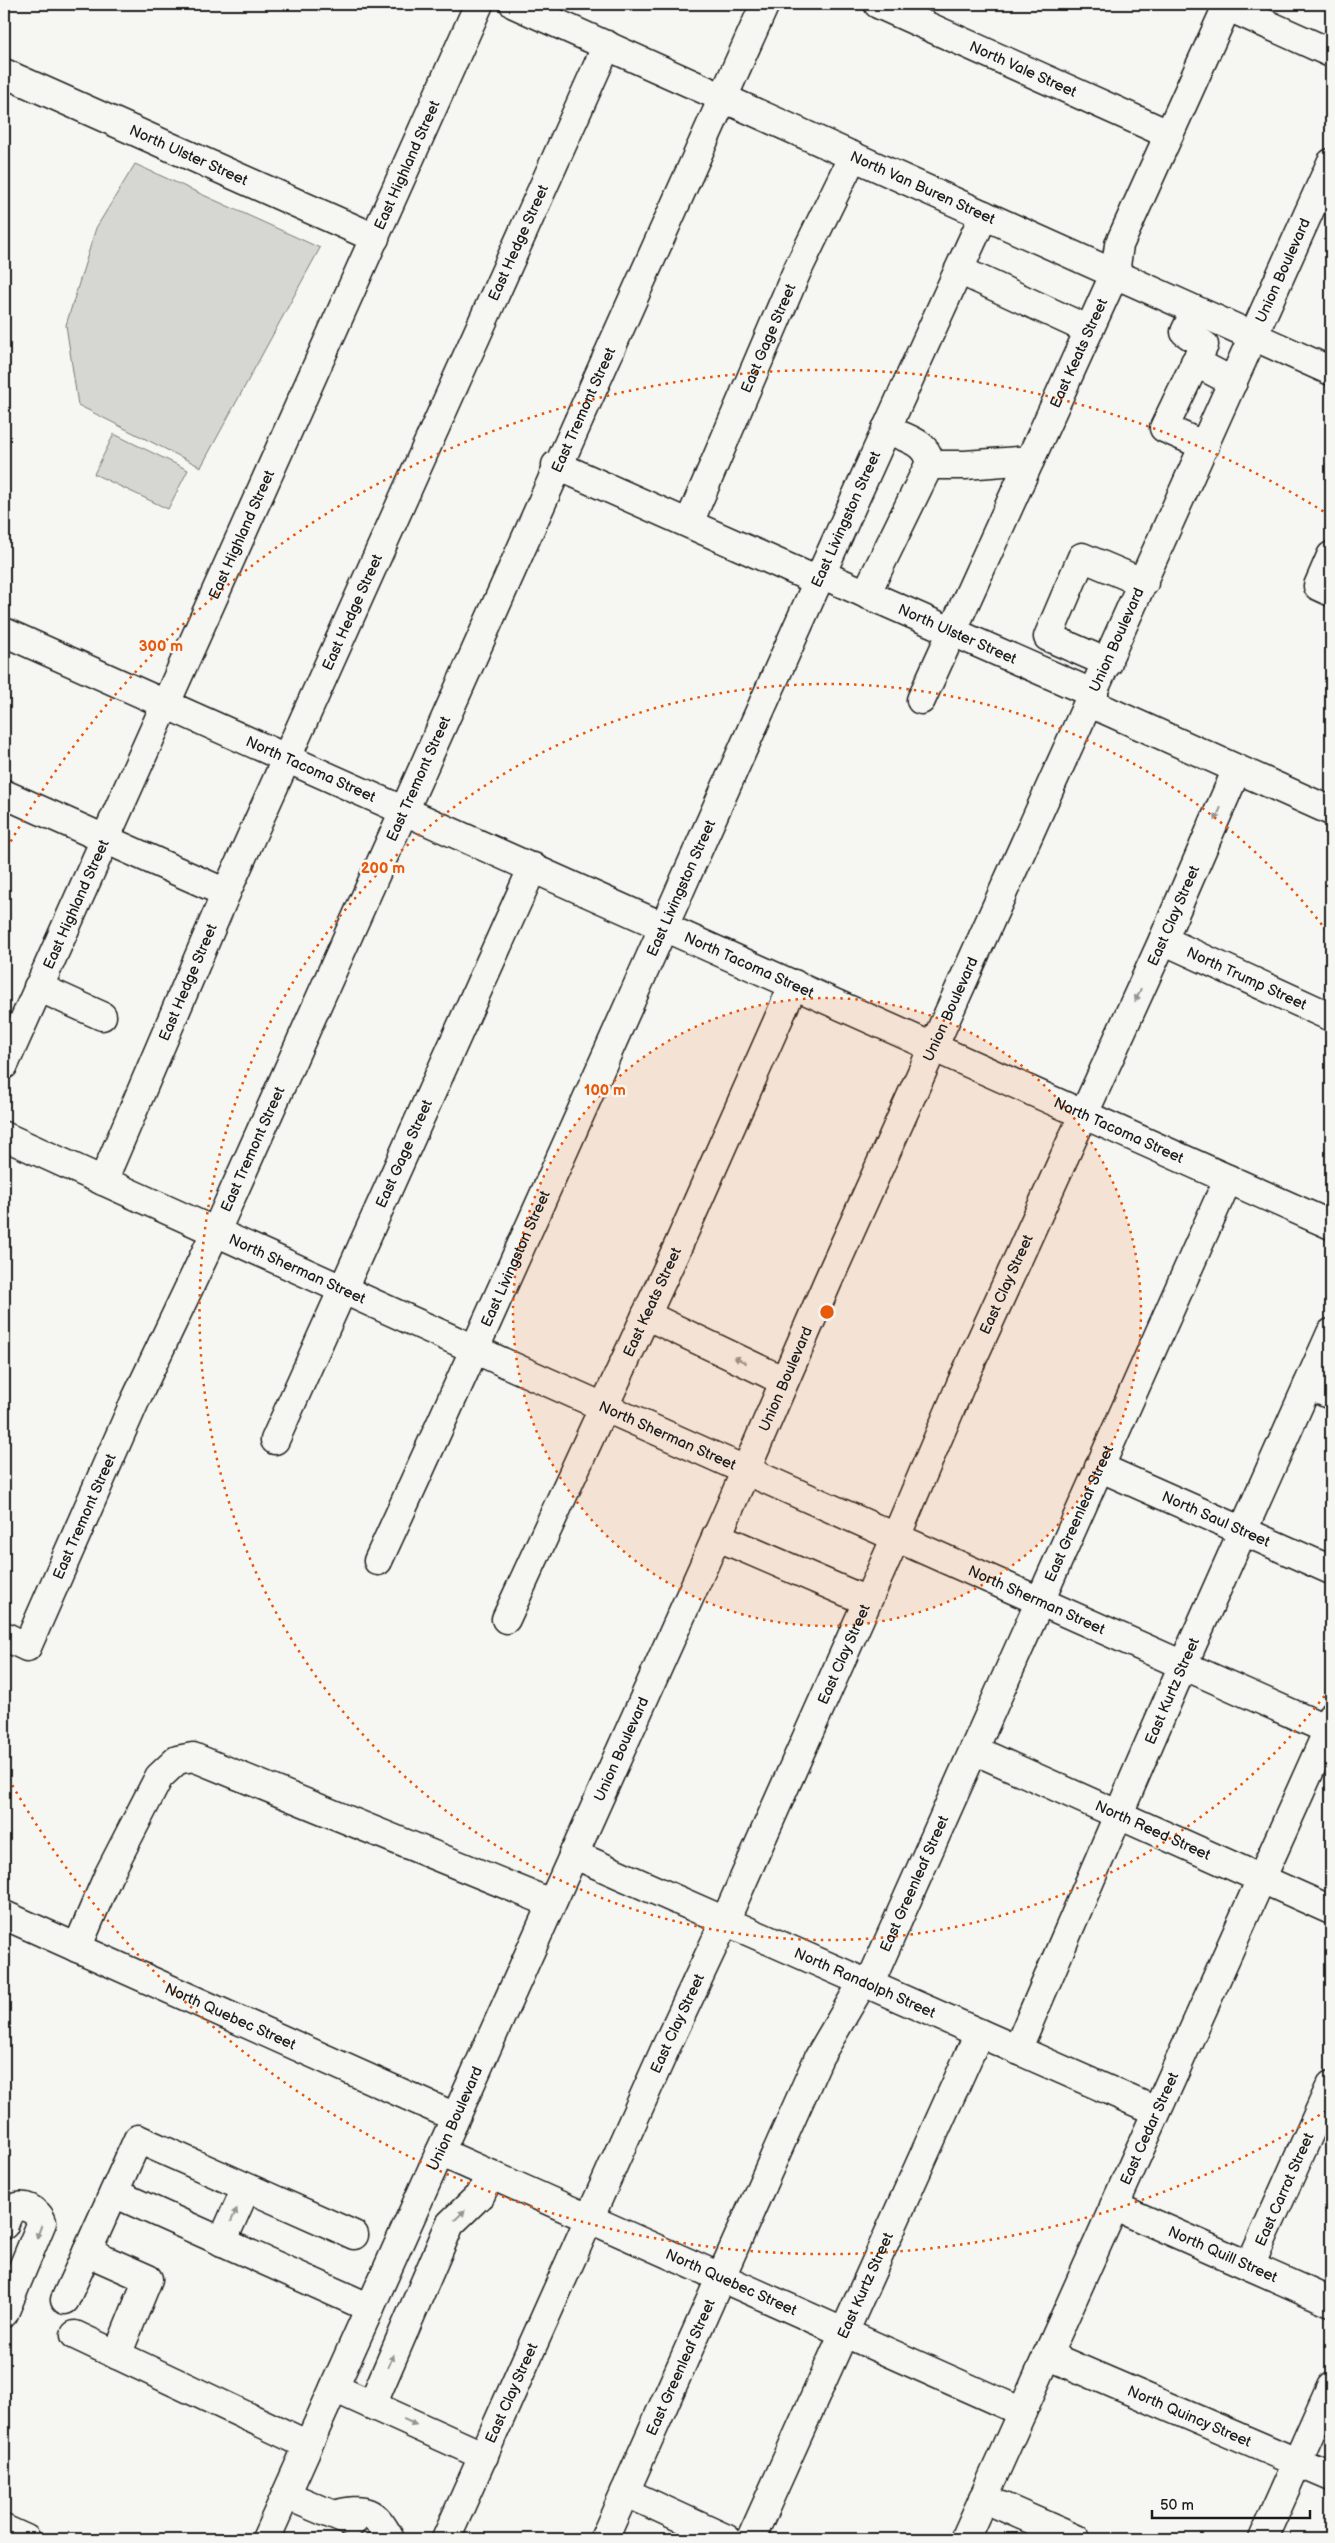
<svg xmlns="http://www.w3.org/2000/svg" width="1335" height="2543" viewBox="0 0 1335 2543" font-family="'Balsamiq Sans',sans-serif">
	<style>
		.garden { fill: #d6d6d2; stroke: #797977 }
		.lines { fill: none; stroke-linecap: round; stroke-linejoin: round }
		.minor-tunnel { stroke: #d5d5d2; stroke-width: 28; stroke-dasharray: 28 14; stroke-linecap: butt }
		.minor-casing { stroke: #1c1c1c; stroke-width: 31 }
		.major-casing { stroke: #1c1c1c; stroke-width: 31 }
		.minor { stroke: #f6f6f2; stroke-width: 28 }
		.major { stroke: #f6f6f2; stroke-width: 28 }
		.oneway { fill: #949492 }
		.ring { fill: none; stroke: #e8590c; stroke-width: 2.5; stroke-dasharray: 2.5 5 }
		.labels { text-anchor: middle; stroke-width: 5; stroke-linejoin: round; paint-order: stroke }
		.street-label { font-size: 15px; fill: #1c1c1c; stroke: #f6f6f2 }
		.centre { fill: #e8590c; stroke: #f6f6f2; stroke-width: 2.5 }
		.ring-label { font-size: 15px; text-anchor: middle; font-weight: bold; fill: #e8590c; stroke: #f6f6f2; stroke-width: 5; stroke-linejoin: round; paint-order: stroke }
	</style>
	<rect width="100%" height="100%" fill="#f6f6f2"/>
	<filter id="ink" filterUnits="userSpaceOnUse"><feTurbulence type="fractalNoise" baseFrequency=".02" numOctaves="2"/><feDisplacementMap in="SourceGraphic" scale="10" xChannelSelector="R" yChannelSelector="G"/><feConvolveMatrix kernelMatrix="1 2 1 2 8 2 1 2 1" color-interpolation-filters="sRGB"/></filter>
	<g filter="url(#ink)">
		<path class="garden" d="M135,164L320,248L201,467L78,405L66,325L96,228Z
			M114,434L188,470L168,509L94,474Z"/>
		<g class="lines">
			<path class="minor-tunnel" d="M348,2533L363,2539"/>
			<g class="minor-casing">
				<g id="minor">
					<path id="s1" d="M514,4L1331,371"/>
					<path id="s2" d="M878,4L1168,134"/>
					<path d="M1222,4L1331,53"/>
					<path id="s3" d="M4,73L375,238"/>
					<path d="M959,270L1089,330"/>
					<path d="M1195,311L1185,332L1204,345L1164,428L1205,446"/>
					<path d="M1195,362L1233,382"/>
					<path d="M556,465L818,581"/>
					<path d="M929,465H965L1030,460"/>
					<path id="s4" d="M689,523L797,271L853,156"/>
					<path d="M1331,556L1318,586L1331,592"/>
					<path id="s5" d="M821,574L1094,694"/>
					<path d="M866,594L929,465C930,442 904,438 886,429"/>
					<path id="s6" d="M4,632L1331,1225"/>
					<path d="M1108,663L1048,637L1082,557L1144,583"/>
					<path id="s7" d="M921,700L1115,273L1119,245L1228,4"/>
					<path d="M1090,703L1331,811"/>
					<path d="M4,794L226,893"/>
					<path id="s8" d="M1163,940L1331,1017"/>
					<path d="M38,987L102,1016"/>
					<path id="s9" d="M4,1065L479,4"/>
					<path id="s10" d="M4,1136L516,1368L1331,1731"/>
					<path id="s11" d="M103,1181L226,893L607,45"/>
					<path d="M646,1315L784,1381"/>
					<path d="M1308,1385L1331,1395"/>
					<path id="s12" d="M275,1440L533,867"/>
					<path id="s13" d="M1099,1467L1331,1570"/>
					<path d="M716,1536L867,1601"/>
					<path id="s14" d="M378,1561C584,1114 778,662 984,215"/>
					<path id="s15" d="M506,1619L678,1246L794,984"/>
					<path id="s16" d="M4,1636L27,1647L135,1401L216,1231L765,4"/>
					<path id="s17" d="M974,1750L1331,1910"/>
					<path id="s18" d="M573,1854L1156,2111"/>
					<path id="s19" d="M4,1915L455,2117"/>
					<path d="M77,1948L108,1876L159,1777L177,1760L193,1757L551,1903"/>
					<path id="s20" d="M869,1985L1228,1179"/>
					<path id="s21" d="M1017,2050L1183,1665L1331,1333"/>
					<path id="s22" d="M440,2152L1022,2412"/>
					<path d="M114,2193L370,2308"/>
					<path id="s23" d="M1114,2206L1331,2302"/>
					<path d="M4,2225C6,2220 8,2213 12,2210C22,2201 39,2211 42,2222L4,2313"/>
					<path d="M222,2242L246,2188"/>
					<path d="M87,2252L138,2139L354,2235"/>
					<path id="s24" d="M1250,2266L1331,2085"/>
					<path d="M65,2300L87,2252L148,2279L117,2355"/>
					<path d="M75,2335L308,2445"/>
					<path id="s25" d="M1047,2355L1331,2477"/>
					<path d="M334,2388L484,2456"/>
					<path d="M372,2405L450,2224L481,2194L490,2174"/>
					<path d="M625,2492L727,2539"/>
					<path d="M286,2495L352,2523"/>
					<path d="M983,2498L1076,2539"/>
					<path d="M334,2515C365,2507 375,2510 390,2539"/>
					<path d="M4,2529L26,2539"/>
					<path id="s26" d="M446,2539L666,2047L725,1921L896,1537L961,1384L1163,940L1237,769"/>
					<path id="s27" d="M604,2539L819,2057L863,1982"/>
					<path id="s28" d="M751,2539L979,2033"/>
					<path id="s29" d="M965,2539L1328,1730L1331,1717"/>
					<path d="M1263,2539L1331,2386"/>
				</g>
			</g>
			<g class="major-casing">
				<g id="major">
					<path id="s30" d="M266,2539L726,1516L828,1281L1331,163"/>
				</g>
			</g>
			<use href="#minor" class="minor"/>
			<use href="#major" class="major"/>
		</g>
		<defs><path id="oneway-solid" d="M-6-.8H1V-3.2L6.5 0L1 3.2V.8H-6Z" transform="scale(1.25)"/></defs>
		<g class="oneway">
			<use href="#oneway-solid" transform="translate(1218 814) rotate(113)"/>
			<use href="#oneway-solid" transform="translate(1138 995) rotate(114)"/>
			<use href="#oneway-solid" transform="translate(740 1360) rotate(-154)"/>
			<use href="#oneway-solid" transform="translate(234 2215) rotate(-66)"/>
			<use href="#oneway-solid" transform="translate(460 2215) rotate(-44)"/>
			<use href="#oneway-solid" transform="translate(39 2232) rotate(110)"/>
			<use href="#oneway-solid" transform="translate(391 2361) rotate(-67)"/>
			<use href="#oneway-solid" transform="translate(410 2422) rotate(24)"/>
		</g>
	</g>
	<circle cx="827" cy="1312" r="314" fill="#e8590c" fill-opacity=".12"/>
	<g class="ring">
		<circle cx="827" cy="1312" r="314"/>
		<path d="M1329 1690A628 628 0 1 1 1329 934"/>
		<path d="M1326 2111A942 942 0 0 1 7 1776M7 848A942 942 0 0 1 1326 513"/>
	</g>
	<g class="labels">
		<g class="street-label">
			<text dy="5" stroke="none"><textPath href="#s2" startOffset="159">North Vale Street</textPath></text>
			<text dy="5" stroke="none"><textPath href="#s3" startOffset="202">North Ulster Street</textPath></text>
			<text dy="5" stroke="none"><textPath href="#s9" startOffset="986">East Highland Street</textPath></text>
			<text dy="5" stroke="none"><textPath href="#s1" startOffset="448">North Van Buren Street</textPath></text>
			<text dy="5" stroke="none"><textPath href="#s11" startOffset="1026">East Hedge Street</textPath></text>
			<text dy="5" stroke="none"><textPath href="#s30" startOffset="2486">Union Boulevard</textPath></text>
			<text dy="5" stroke="none"><textPath href="#s4" startOffset="201">East Gage Street</textPath></text>
			<text dy="5" stroke="none"><textPath href="#s7" startOffset="381">East Keats Street</textPath></text>
			<text dy="5" stroke="none"><textPath href="#s16" startOffset="1382">East Tremont Street</textPath></text>
			<text dy="5" stroke="none"><textPath href="#s14" startOffset="1142">East Livingston Street</textPath></text>
			<text dy="5" stroke="none"><textPath href="#s9" startOffset="581">East Highland Street</textPath></text>
			<text dy="5" stroke="none"><textPath href="#s11" startOffset="621">East Hedge Street</textPath></text>
			<text dy="5" stroke="none"><textPath href="#s5" startOffset="149">North Ulster Street</textPath></text>
			<text dy="5" stroke="none"><textPath href="#s30" startOffset="2081">Union Boulevard</textPath></text>
			<text dy="5" stroke="none"><textPath href="#s6" startOffset="336">North Tacoma Street</textPath></text>
			<text dy="5" stroke="none"><textPath href="#s16" startOffset="978">East Tremont Street</textPath></text>
			<text dy="5" stroke="none"><textPath href="#s14" startOffset="738">East Livingston Street</textPath></text>
			<text dy="5" stroke="none"><textPath href="#s9" startOffset="176">East Highland Street</textPath></text>
			<text dy="5" stroke="none"><textPath href="#s26" startOffset="1779">East Clay Street</textPath></text>
			<text dy="5" stroke="none"><textPath href="#s6" startOffset="816">North Tacoma Street</textPath></text>
			<text dy="5" stroke="none"><textPath href="#s8" startOffset="92">North Trump Street</textPath></text>
			<text dy="5" stroke="none"><textPath href="#s11" startOffset="216">East Hedge Street</textPath></text>
			<text dy="5" stroke="none"><textPath href="#s30" startOffset="1676">Union Boulevard</textPath></text>
			<text dy="5" stroke="none"><textPath href="#s6" startOffset="1221">North Tacoma Street</textPath></text>
			<text dy="5" stroke="none"><textPath href="#s16" startOffset="572">East Tremont Street</textPath></text>
			<text dy="5" stroke="none"><textPath href="#s12" startOffset="314">East Gage Street</textPath></text>
			<text dy="5" stroke="none"><textPath href="#s14" startOffset="332">East Livingston Street</textPath></text>
			<text dy="5" stroke="none"><textPath href="#s10" startOffset="322">North Sherman Street</textPath></text>
			<text dy="5" stroke="none"><textPath href="#s26" startOffset="1374">East Clay Street</textPath></text>
			<text dy="5" stroke="none"><textPath href="#s15" startOffset="349">East Keats Street</textPath></text>
			<text dy="5" stroke="none"><textPath href="#s30" startOffset="1271">Union Boulevard</textPath></text>
			<text dy="5" stroke="none"><textPath href="#s10" startOffset="728">North Sherman Street</textPath></text>
			<text dy="5" stroke="none"><textPath href="#s20" startOffset="516">East Greenleaf Street</textPath></text>
			<text dy="5" stroke="none"><textPath href="#s16" startOffset="168">East Tremont Street</textPath></text>
			<text dy="5" stroke="none"><textPath href="#s13" startOffset="128">North Saul Street</textPath></text>
			<text dy="5" stroke="none"><textPath href="#s10" startOffset="1132">North Sherman Street</textPath></text>
			<text dy="5" stroke="none"><textPath href="#s26" startOffset="970">East Clay Street</textPath></text>
			<text dy="5" stroke="none"><textPath href="#s21" startOffset="391">East Kurtz Street</textPath></text>
			<text dy="5" stroke="none"><textPath href="#s30" startOffset="866">Union Boulevard</textPath></text>
			<text dy="5" stroke="none"><textPath href="#s17" startOffset="196">North Reed Street</textPath></text>
			<text dy="5" stroke="none"><textPath href="#s20" startOffset="111">East Greenleaf Street</textPath></text>
			<text dy="5" stroke="none"><textPath href="#s18" startOffset="319">North Randolph Street</textPath></text>
			<text dy="5" stroke="none"><textPath href="#s19" startOffset="248">North Quebec Street</textPath></text>
			<text dy="5" stroke="none"><textPath href="#s26" startOffset="565">East Clay Street</textPath></text>
			<text dy="5" stroke="none"><textPath href="#s30" startOffset="461">Union Boulevard</textPath></text>
			<text dy="5" stroke="none"><textPath href="#s29" startOffset="450">East Cedar Street</textPath></text>
			<text dy="5" stroke="none"><textPath href="#s24" startOffset="84">East Carrot Street</textPath></text>
			<text dy="5" stroke="none"><textPath href="#s23" startOffset="119">North Quill Street</textPath></text>
			<text dy="5" stroke="none"><textPath href="#s22" startOffset="319">North Quebec Street</textPath></text>
			<text dy="5" stroke="none"><textPath href="#s28" startOffset="278">East Kurtz Street</textPath></text>
			<text dy="5" stroke="none"><textPath href="#s27" startOffset="188">East Greenleaf Street</textPath></text>
			<text dy="5" stroke="none"><textPath href="#s26" startOffset="160">East Clay Street</textPath></text>
			<text dy="5" stroke="none"><textPath href="#s25" startOffset="155">North Quincy Street</textPath></text>
		</g>
	</g>
	<circle cx="827" cy="1312" r="8" class="centre"/>
	<g class="ring-label">
		<text x="161" y="651">300 m</text>
		<text x="383" y="873">200 m</text>
		<text x="605" y="1095">100 m</text>
	</g>
	<rect width="1335" height="2543" fill="none" stroke="#f6f6f2" stroke-width="20"/>
	<rect x="10" y="10" width="1315" height="2523" fill="none" stroke="#1c1c1c" stroke-width="2" filter="url(#ink)"/>
	<path d="M1152 2510v8h158v-8" fill="none" stroke="#1c1c1c" stroke-width="2.5"/>
	<text x="1160" y="2510" font-size="15" fill="#1c1c1c" stroke="#f6f6f2" stroke-width="4" paint-order="stroke">50 m</text>
</svg>
